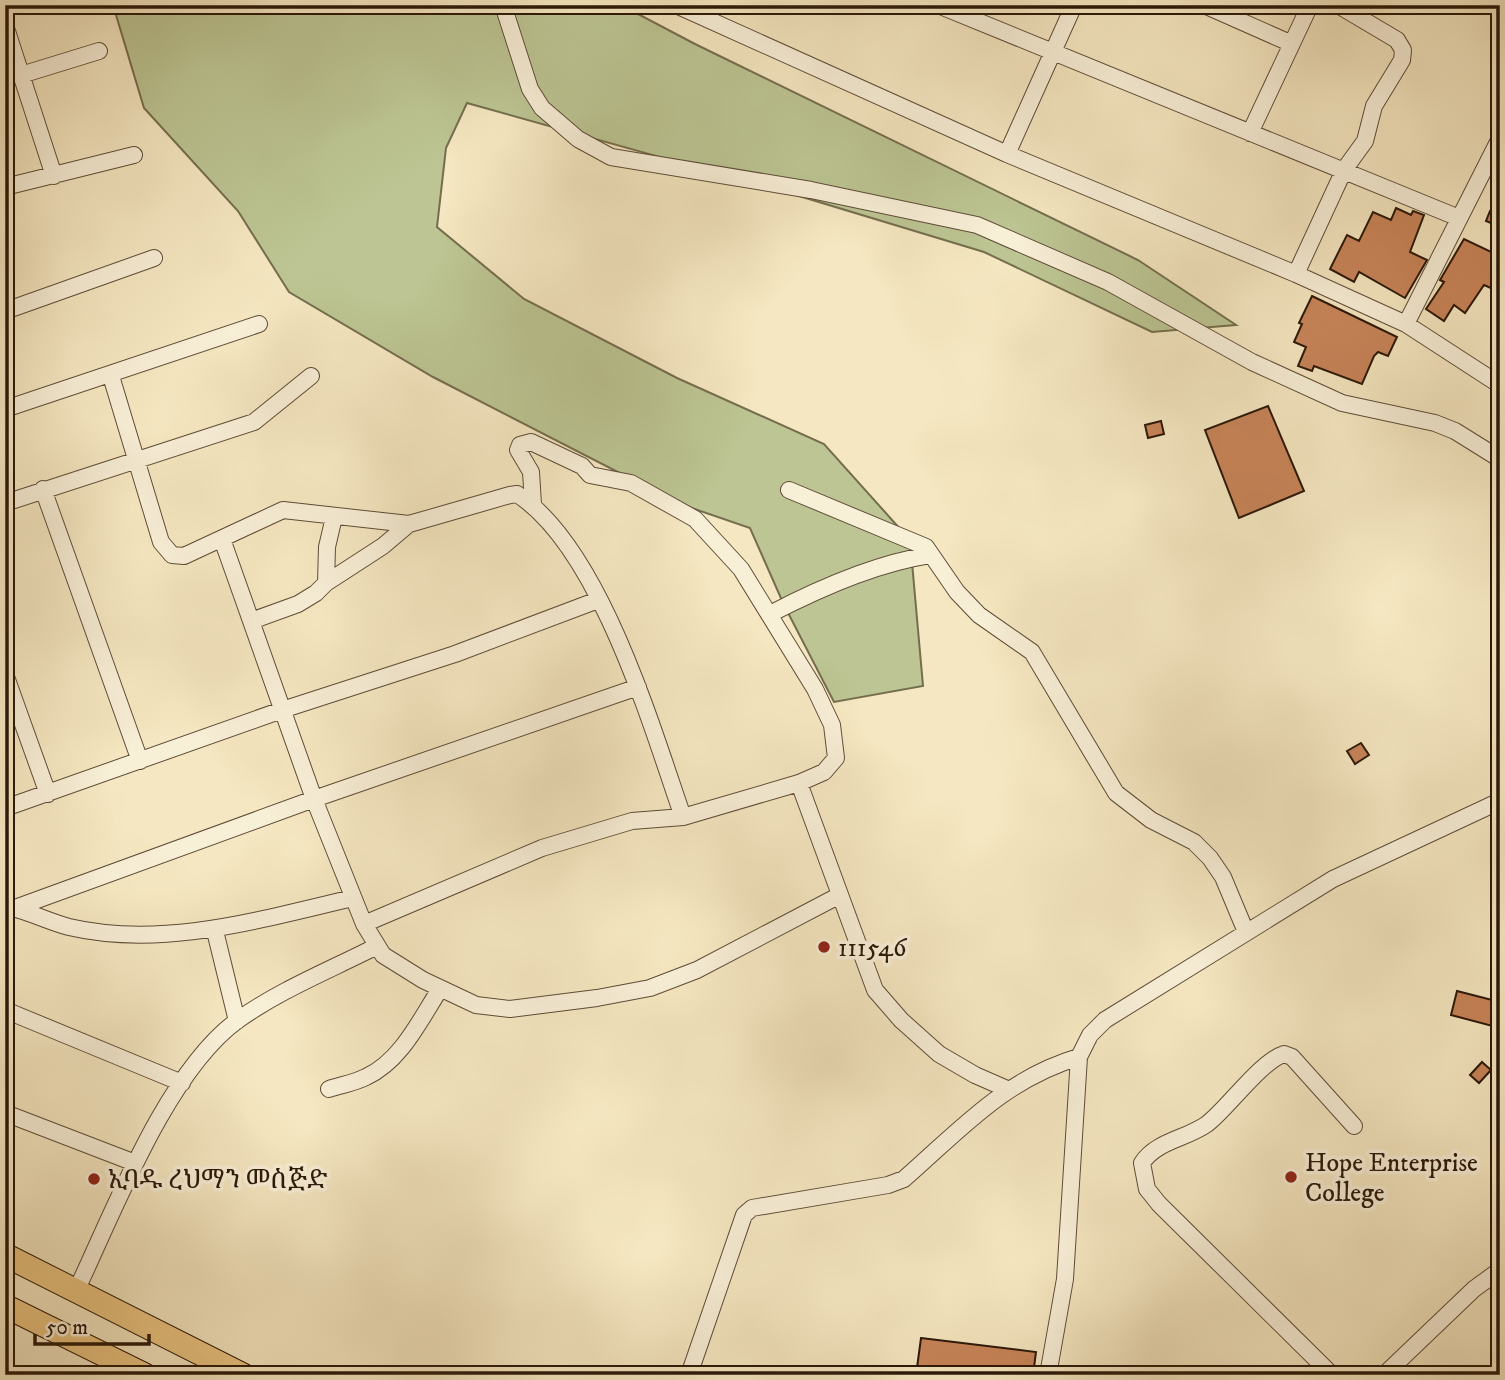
<svg xmlns="http://www.w3.org/2000/svg" width="1505" height="1380" viewBox="0 0 1505 1380" font-family="'IM FELL DW Pica','Noto Serif Ethiopic',serif">
	<style>
		.green { fill: #bcc593; stroke: #746e4e; stroke-width: 2 }
		.building { fill: #c88459; stroke: #2b1808; stroke-width: 2 }
		.lines { fill: none; stroke-linecap: round; stroke-linejoin: round }
		.minor-casing { stroke: #5e4c36; stroke-width: 18 }
		.highway-casing { stroke: #2b1808; stroke-width: 25 }
		.minor { stroke: #f8efd7; stroke-width: 16 }
		.highway { stroke: #eac480; stroke-width: 23 }
		.poi-dot { fill: #8f2418; stroke: #f8efd7; stroke-width: 2.5 }
		.labels { text-anchor: middle; stroke-width: 7; stroke-linejoin: round; paint-order: stroke }
		.poi-label { font-size: 26px; fill: #2b1808; stroke: #f8efd7; text-anchor: start }
	</style>
	<rect width="100%" height="100%" fill="#f5e7c1"/>
	<filter id="stains"><feTurbulence type="fractalNoise" baseFrequency=".00286" numOctaves="4"/><feColorMatrix values="0 0 0 0 .2 0 0 0 0 .09 0 0 0 0 .02 0 0 0 .5 -.17"/></filter>
	<radialGradient id="worn" r=".72"><stop offset=".6" stop-color="#630" stop-opacity="0"/><stop offset="1" stop-color="#630" stop-opacity=".3"/></radialGradient>
	<path class="green" d="M113,5H621L695,44L1138,260L1236,325L1152,332L984,252L799,196L467,103L446,148L437,227L524,299L677,378L824,444L910,540L923,686L834,702L784,605L750,528L680,504L433,377L289,292L238,211L144,108Z"/>
	<path class="building" d="M1396,208L1411,215L1413,211L1424,215L1410,252L1427,260L1405,298L1359,272L1354,282L1330,269L1347,235L1359,241L1373,212L1391,220Z
		M1490,211L1500,215V227L1486,221Z
		M1500,232V292L1484,285L1465,313L1454,305L1444,321L1426,309L1444,282L1440,280L1464,239L1491,252Z
		M1312,296L1397,337L1388,356L1378,352L1374,356L1362,384L1314,366L1312,371L1298,366L1306,347L1294,342L1302,324L1299,323Z
		M1268,406L1304,491L1239,518L1205,430Z
		M1161,421L1164,434L1148,438L1145,425Z
		M1361,743L1369,755L1355,764L1347,751Z
		M1457,991L1500,1002V1028L1451,1015Z
		M1482,1062L1491,1070L1479,1083L1470,1075Z
		M921,1338L1036,1352L1033,1375H916Z"/>
	<g class="lines">
		<g class="minor-casing">
			<path id="minor" d="M503,5L530,89L542,108L578,139L611,157L811,190L977,225L1108,282L1252,362L1342,403L1435,423L1455,431L1500,459
				M676,5L1007,154L1296,274L1406,324L1500,385
				M938,5L1459,218
				M1204,5L1290,43
				M5,25L54,176
				M21,75L99,51
				M1250,133L1310,5
				M1007,154L1074,5
				M5,187L134,155
				M1296,274L1344,170L1365,141L1374,106L1402,60L1403,50L1397,40L1338,5
				M5,311L154,258
				M1406,324L1500,138
				M111,376L161,542L172,555L184,556L283,510L409,524L510,495L517,494C600,548 651,725 683,817
				M5,409L259,324
				M43,489L140,761
				M789,490L926,547L957,592L979,615L1032,652L1116,793L1151,820L1194,842L1210,858L1223,877L1246,932
				M5,503L254,422L311,376
				M222,539L314,799L364,924L383,955L423,980L476,1005L510,1009L597,998L650,988L697,970L840,895
				M326,583L327,547L334,517
				M770,614C816,590 878,563 930,555
				M251,621L298,604L316,593L326,583L383,546L409,524
				M5,674L48,794
				M799,783L875,990L901,1020L939,1054L975,1075L1007,1089
				M5,808L282,710L455,654L598,600
				M13,908C32,913 50,922 69,927C163,949 262,919 353,898
				M15,908L314,799L638,687
				M364,924L542,848L632,821L683,817L799,783L824,772L836,758L832,725L815,689L741,569L695,519L631,483L590,475L582,466L531,442L520,445L518,450L531,472L533,504
				M215,931L237,1021
				M5,1010L182,1083
				M329,1089C341,1085 354,1083 366,1077C401,1061 420,1020 440,989
				M5,1113L135,1163
				M77,1289C114,1211 167,1071 238,1020C280,990 330,970 375,947
				M689,1375L744,1215L752,1208L888,1185L904,1179C961,1129 1005,1079 1079,1057
				M1048,1375L1065,1279L1079,1057L1090,1035L1105,1020L1333,879L1500,801
				M1332,1375L1159,1204L1147,1189L1142,1163C1156,1141 1186,1139 1207,1124C1228,1108 1260,1062 1284,1054L1292,1057L1354,1126
				M1384,1375L1474,1289L1500,1270"/>
		</g>
		<g class="highway-casing">
			<path id="highway" d="M5,1255L243,1375
				M5,1306L145,1375"/>
		</g>
		<use href="#minor" class="minor"/>
		<use href="#highway" class="highway"/>
	</g>
	<g class="poi-dot">
		<circle cx="824" cy="947" r="7"/>
		<circle cx="1291" cy="1177" r="7"/>
		<circle cx="94" cy="1179" r="7"/>
	</g>
	<g class="labels">
		<g class="poi-label">
			<text x="838" y="956">111546</text>
			<text x="1305" y="1171">Hope Enterprise<tspan x="1305" dy="30">College</tspan></text>
			<text x="108" y="1188">ኢባዱ ረህማን መስጅድ</text>
		</g>
	</g>
	<rect width="1505" height="1380" fill="none" stroke="#f5e7c1" stroke-width="28"/>
	<rect x="7" y="7" width="1491" height="1366" fill="none" stroke="#2b1808" stroke-width="3.5"/>
	<rect x="14" y="14" width="1477" height="1352" fill="none" stroke="#2b1808" stroke-width="2"/>
	<path d="M35 1334v10h114v-10" fill="none" stroke="#2b1808" stroke-width="3.5"/>
	<text x="46" y="1334" font-size="21" fill="#2b1808" stroke="#f8efd7" stroke-width="5" paint-order="stroke">50 m</text>
	<rect width="100%" height="100%" filter="url(#stains)"/>
	<rect width="100%" height="100%" fill="url(#worn)"/>
</svg>
